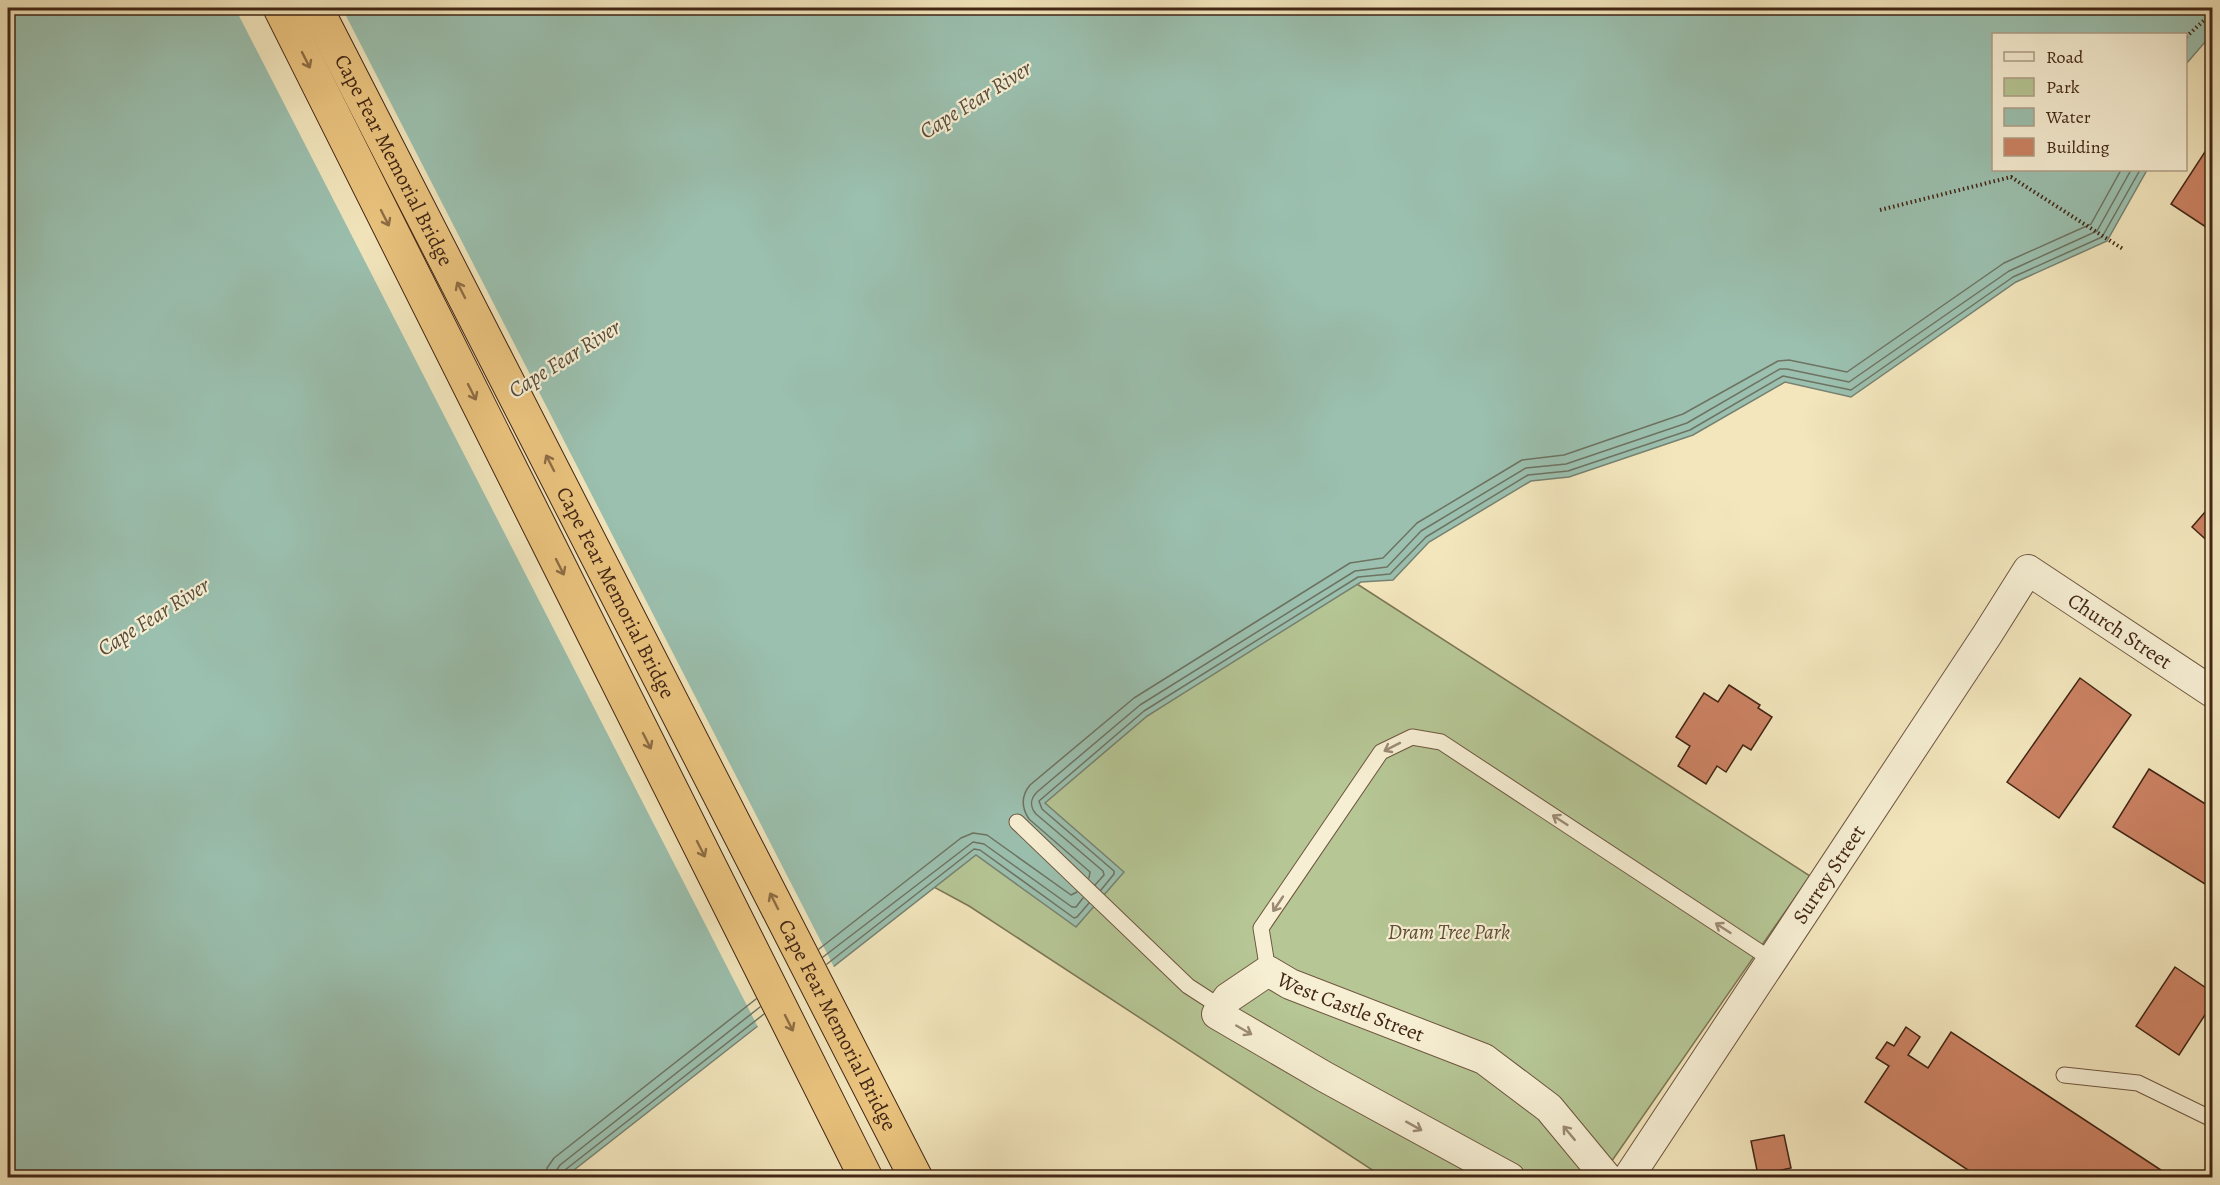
<svg xmlns="http://www.w3.org/2000/svg" width="2220" height="1185" viewBox="0 0 2220 1185" font-family="Alegreya,serif">
	<style>
		.green { fill: #b6c695; stroke: #7c7655; stroke-width: 1.5 }
		.water { fill: #9bc0af; stroke: #778271; stroke-width: 1.5 }
		.pier { fill: #f3e6bd }
		.lines { fill: none; stroke-linecap: round; stroke-linejoin: round }
		.shore { stroke: #6e7362; stroke-width: 1.5 }
		.building { fill: #cb8263; stroke: #422615; stroke-width: 1.5 }
		.lane-casing { stroke: #6e563f; stroke-width: 17 }
		.street-casing { stroke: #6e563f; stroke-width: 32 }
		.highway-casing { stroke: #422615; stroke-width: 35 }
		.path { stroke: #422615; stroke-width: 4; stroke-dasharray: 1.5 3; stroke-linecap: butt }
		.lane { stroke: #f7efd4; stroke-width: 15 }
		.street { stroke: #f7efd4; stroke-width: 30 }
		.highway { stroke: #eac37e; stroke-width: 33 }
		.oneway { stroke: #8e6d44 }
		.oneway2 { stroke: #9c8a74 }
		.labels { text-anchor: middle; stroke-width: 4.5; stroke-linejoin: round; paint-order: stroke }
		.street-label { font-size: 21px; fill: #422615; stroke: #f7efd4 }
		.park-label { font-size: 21px; font-style: italic; fill: #5f4e35; stroke: #f7efd4 }
		.water-label { font-size: 22px; font-style: italic; fill: #584c3c; stroke: #f7efd4 }
	</style>
	<rect width="100%" height="100%" fill="#f3e6bd"/>
	<filter id="stains"><feTurbulence type="fractalNoise" baseFrequency=".00333" numOctaves="4"/><feColorMatrix values="0 0 0 0 .2 0 0 0 0 .09 0 0 0 0 .02 0 0 0 .5 -.17"/></filter>
	<radialGradient id="worn" r=".72"><stop offset=".6" stop-color="#630" stop-opacity="0"/><stop offset="1" stop-color="#630" stop-opacity=".3"/></radialGradient>
	<path class="green" d="M1354,582L1810,876L1600,1178L1383,1177L969,906L930,885L1044,803L1147,716Z"/>
	<path class="water" d="M8,8H2212V34L2186,64V34H1994V170H2147L2107,241L2016,282L1851,397L1785,382L1693,435L1569,477L1531,481L1429,542L1393,580L1361,582L1147,716L1045,803L1124,872L1076,927L976,855L565,1177L8,1178Z"/>
	<path class="pier" d="M235,8H342L835,969L759,1029Z"/>
	<g class="lines">
		<path class="shore" d="M1089,878L1090,872L1029,819C1021,807 1021,796 1030,785L1134,698L1350,563L1383,558L1417,523L1522,460L1564,455L1683,414L1778,361L1789,360L1847,372L2004,263L2091,224L2121,170
			M1095,885L1104,875L1103,871L1036,814C1030,807 1030,799 1037,792L1140,705L1355,571L1387,567L1421,531L1526,468L1566,464L1687,423L1780,369H1787L1849,382L2009,271L2097,231L2131,170
			M1101,890L1114,874V871L1042,809L1039,801L1144,711L1358,577L1390,574L1426,537L1528,475L1568,471L1690,430L1783,376L1851,390L2013,277L2102,237L2140,170
			M819,949L961,838L973,833L987,835L1071,895L1077,892
			M823,957L973,842L984,844L1072,907H1076L1083,898
			M827,964L974,849L980,850L1074,918L1077,917L1089,903
			M546,1178L547,1168L554,1158L756,999
			M555,1178L556,1171L560,1165L760,1007
			M562,1178L565,1170L764,1014"/>
	</g>
	<path class="building" d="M2212,141V231L2171,204Z
		M2212,504V545L2192,527Z
		M2080,678L2131,715L2059,818L2007,782Z
		M1729,685L1760,705L1758,708L1772,717L1751,750L1743,745L1726,772L1717,766L1706,784L1678,766L1690,746L1676,737L1704,693L1718,702Z
		M2149,769L2212,808V873L2205,884L2113,827Z
		M2175,967L2212,992V1004L2179,1055L2136,1026Z
		M1906,1027L1920,1037L1908,1055L1928,1068L1951,1032L2164,1172L2160,1178H1980L1865,1102L1889,1066L1876,1058L1887,1042L1894,1046Z
		M1784,1135L1791,1168L1758,1175L1751,1141Z"/>
	<g class="lines">
		<g class="lane-casing">
			<path id="lane" d="M1017,822L1188,986L1222,1008
				M1268,971L1261,928L1381,752L1412,737L1441,742L1772,960
				M2064,1075L2138,1083L2212,1119"/>
		</g>
		<g class="street-casing">
			<g id="street">
				<path id="s1" d="M1510,1178L1325,1077L1217,1014L1228,998L1268,971L1290,984L1484,1059L1549,1108L1607,1178"/>
				<path id="s2" d="M1628,1178L1987,635L2028,570L2212,692"/>
			</g>
		</g>
		<g class="highway-casing">
			<g id="highway">
				<path d="M280,8L866,1178"/>
				<path id="s3" d="M316,8L916,1178"/>
			</g>
		</g>
		<path class="path" d="M2186,37L2212,13
			M1880,210L2011,177L2123,249"/>
		<use href="#lane" class="lane"/>
		<use href="#street" class="street"/>
		<use href="#highway" class="highway"/>
	</g>
	<defs><path id="oneway-shaft" d="M-6 0H5M1.5-3L5.5 0L1.5 3" fill="none" stroke-width="1.6" stroke-linecap="round" stroke-linejoin="round" transform="scale(1.5)"/></defs>
	<g class="oneway">
		<use href="#oneway-shaft" transform="translate(306 60) rotate(63)"/>
		<use href="#oneway-shaft" transform="translate(385 218) rotate(63)"/>
		<use href="#oneway-shaft" transform="translate(461 290) rotate(-117)"/>
		<use href="#oneway-shaft" transform="translate(472 392) rotate(63)"/>
		<use href="#oneway-shaft" transform="translate(550 463) rotate(-117)"/>
		<use href="#oneway-shaft" transform="translate(560 567) rotate(63)"/>
		<use href="#oneway-shaft" transform="translate(647 741) rotate(63)"/>
		<use href="#oneway-shaft" transform="translate(701 849) rotate(63)"/>
		<use href="#oneway-shaft" transform="translate(774 901) rotate(-117)"/>
		<use href="#oneway-shaft" transform="translate(789 1023) rotate(63)"/>
	</g>
	<g class="oneway2">
		<use href="#oneway-shaft" transform="translate(1392 747) rotate(153)"/>
		<use href="#oneway-shaft" transform="translate(1560 820) rotate(-147)"/>
		<use href="#oneway-shaft" transform="translate(1278 904) rotate(124)"/>
		<use href="#oneway-shaft" transform="translate(1723 928) rotate(-147)"/>
		<use href="#oneway-shaft" transform="translate(1244 1030) rotate(30)"/>
		<use href="#oneway-shaft" transform="translate(1414 1126) rotate(29)"/>
		<use href="#oneway-shaft" transform="translate(1569 1133) rotate(-130)"/>
	</g>
	<g class="labels">
		<g class="street-label">
			<text dy="7" stroke="none"><textPath href="#s3" startOffset="171">Cape Fear Memorial Bridge</textPath></text>
			<text dy="7" stroke="none"><textPath href="#s3" startOffset="657">Cape Fear Memorial Bridge</textPath></text>
			<text dy="7" stroke="none"><textPath href="#s2" startOffset="838">Church Street</textPath></text>
			<text dy="7" stroke="none"><textPath href="#s2" startOffset="364">Surrey Street</textPath></text>
			<text dy="7" stroke="none"><textPath href="#s1" startOffset="494">West Castle Street</textPath></text>
			<text dy="7" stroke="none"><textPath href="#s3" startOffset="1143">Cape Fear Memorial Bridge</textPath></text>
		</g>
		<g class="park-label">
			<text x="1449" y="939">Dram Tree Park</text>
		</g>
		<g class="water-label">
			<text transform="translate(975 99) rotate(-32)" y="8">Cape Fear River</text>
			<text transform="translate(564 358) rotate(-32)" y="8">Cape Fear River</text>
			<text transform="translate(153 616) rotate(-32)" y="8">Cape Fear River</text>
		</g>
	</g>
	<rect width="2220" height="1185" fill="none" stroke="#f3e6bd" stroke-width="30"/>
	<rect x="9" y="9" width="2202" height="1167" fill="none" stroke="#422615" stroke-width="3"/>
	<rect x="15" y="15" width="2190" height="1155" fill="none" stroke="#422615" stroke-width="1.5"/>
	<rect x="1992" y="33" width="195" height="138" fill="#f7efd4" stroke="#af9f88" stroke-width="1.5"/>
	<rect x="2004" y="52" width="30" height="9" fill="#f7efd4" stroke="#af9f88" stroke-width="1.5"/>
	<text x="2046" y="63" font-size="18" fill="#422615">Road</text>
	<rect x="2004" y="78" width="30" height="18" fill="#b6c695" stroke="#af9f88" stroke-width="1.5"/>
	<text x="2046" y="93" font-size="18" fill="#422615">Park</text>
	<rect x="2004" y="108" width="30" height="18" fill="#9bc0af" stroke="#af9f88" stroke-width="1.5"/>
	<text x="2046" y="123" font-size="18" fill="#422615">Water</text>
	<rect x="2004" y="138" width="30" height="18" fill="#cb8263" stroke="#af9f88" stroke-width="1.5"/>
	<text x="2046" y="153" font-size="18" fill="#422615">Building</text>
	<rect width="100%" height="100%" filter="url(#stains)"/>
	<rect width="100%" height="100%" fill="url(#worn)"/>
</svg>
